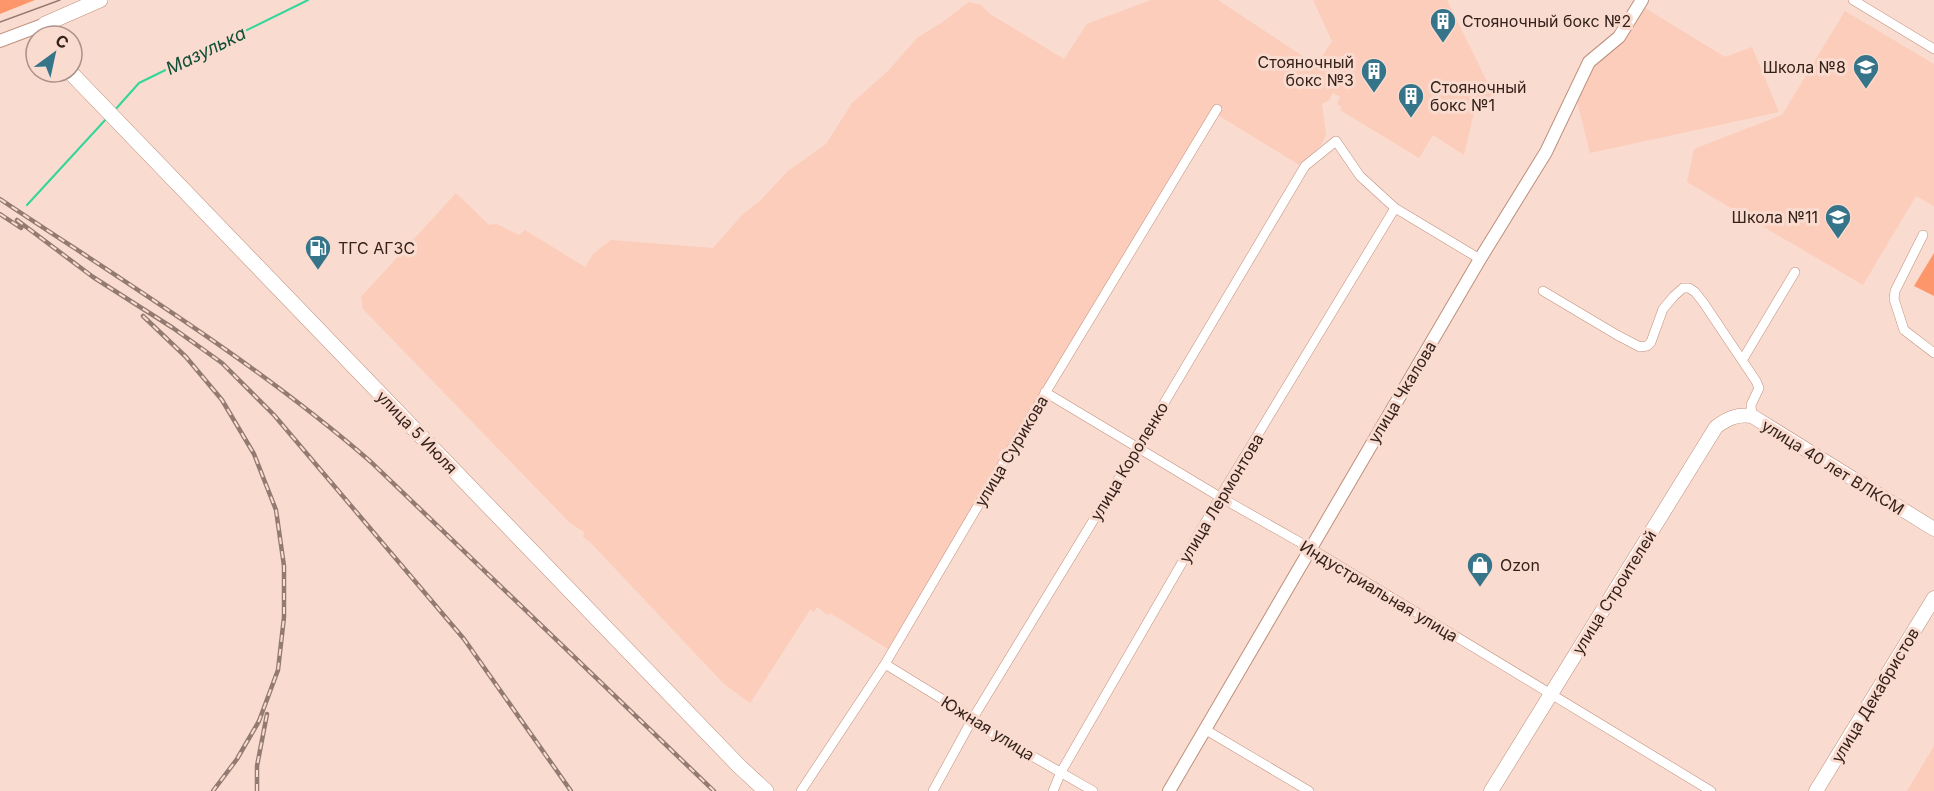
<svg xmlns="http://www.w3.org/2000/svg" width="1934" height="791" viewBox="0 0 1934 791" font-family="Inter,sans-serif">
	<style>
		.built { fill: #fbcdba }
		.green { fill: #fe966c }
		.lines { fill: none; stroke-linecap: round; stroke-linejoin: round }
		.stream { stroke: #31d698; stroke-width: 2 }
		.minor-casing { stroke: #bf907d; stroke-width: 10 }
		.tertiary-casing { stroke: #bf907d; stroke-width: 14 }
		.secondary-casing { stroke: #bf907d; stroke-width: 15 }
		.trunk-casing { stroke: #bf907d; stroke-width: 16 }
		.minor { stroke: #fff; stroke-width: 9 }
		.tertiary { stroke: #fff; stroke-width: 12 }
		.secondary { stroke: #fff; stroke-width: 14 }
		.trunk { stroke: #fff; stroke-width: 15 }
		.tram { stroke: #937b72; stroke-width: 1.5 }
		.rail-casing { stroke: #937b72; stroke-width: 4.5 }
		.rail { stroke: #fadbcf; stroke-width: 2; stroke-dasharray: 7; stroke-linecap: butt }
		.labels { text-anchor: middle; stroke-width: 6; stroke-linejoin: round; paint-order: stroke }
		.poi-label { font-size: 16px; fill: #34221b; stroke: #fadbcf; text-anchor: start }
		.street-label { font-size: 16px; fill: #34221b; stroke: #fadbcf }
		.water-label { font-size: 18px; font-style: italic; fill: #0f4e36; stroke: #fadbcf }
	</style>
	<rect width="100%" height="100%" fill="#fadbcf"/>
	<path class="built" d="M1151,0H1218L1319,67L1320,60L1332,41L1313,0H1447L1493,94L1474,112L1464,155L1433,135L1419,158L1340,110L1342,107L1337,104L1340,97L1333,93L1329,100L1322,104L1326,135L1321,145L1301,166L1213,112L1042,390L888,649L830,613L828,615L817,607L814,612L810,610L750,703L724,684L590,542L583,537L584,532L570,523L363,309L361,297L456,193L489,225L497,224L519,235L525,230L585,267L593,254L611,240L713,248L743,214L760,201L788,171L826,144L852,103L888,71L917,38L944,21L969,2L981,5L990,14L1064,59L1087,24Z
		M1645,8L1725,57L1752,47L1779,112L1590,153L1576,97L1600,57L1618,45Z
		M1845,11L1934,64V206L1916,196L1863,285L1687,182L1694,149L1782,115Z
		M1934,746V791H1907Z"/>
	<path class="green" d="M0,0H35L0,14Z
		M1934,253V296L1914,286Z"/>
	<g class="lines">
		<path class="stream" d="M114,111L139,83L308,0
			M27,205L107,118"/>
		<g class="minor-casing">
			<path id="minor" d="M1853,0L1934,49
				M1923,235L1895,291L1894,299L1904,330L1934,353
				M1543,291L1617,335L1640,347L1647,346L1651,342L1663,309L1674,296L1683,288H1689L1695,292L1703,302L1756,381L1759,388L1751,405L1752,416
				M1743,359L1795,272
				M1045,392L1220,497L1310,548L1711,791
				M885,664L973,718L978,725L1093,791
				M1206,730L1309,791
				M801,791L885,664L1012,448L1217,109
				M933,791L973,718L1138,447L1305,166L1336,141L1360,176L1395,208L1480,259
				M1053,791L1061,772L1220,497L1395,208"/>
		</g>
		<g class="tertiary-casing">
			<path id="tertiary" d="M0,41L45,24
				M1169,791L1480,259L1546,152L1589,62L1619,37L1642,0"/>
		</g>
		<g class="secondary-casing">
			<path id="secondary" d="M1491,791L1716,427C1728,418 1737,414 1752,416L1934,529
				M1816,791L1934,598"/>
		</g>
		<g class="trunk-casing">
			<path id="trunk" d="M49,36L45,24L100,0
				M70,72L739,766L766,791"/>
		</g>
		<use href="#minor" class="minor"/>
		<use href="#tertiary" class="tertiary"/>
		<use href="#secondary" class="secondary"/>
		<use href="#trunk" class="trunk"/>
		<path class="tram" d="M0,22L60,0"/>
		<g class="rail-casing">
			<path id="rail" d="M0,199C126,283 257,363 371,462L714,791
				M0,214L21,228
				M17,220L93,277L173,328L222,363L274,415L464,639L571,791
				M143,316L186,357L222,400L254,454L276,510L284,566V617L278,670L259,721L237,759L213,791
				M257,791V766L267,714"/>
		</g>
		<use href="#rail" class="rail"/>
	</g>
	<defs>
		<g id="building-pin" transform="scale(1.35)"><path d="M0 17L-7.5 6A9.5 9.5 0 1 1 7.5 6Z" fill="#357489" stroke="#fadbcf"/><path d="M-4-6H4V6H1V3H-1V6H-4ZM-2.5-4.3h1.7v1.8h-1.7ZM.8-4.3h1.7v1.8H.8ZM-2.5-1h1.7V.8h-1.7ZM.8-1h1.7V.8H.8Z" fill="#fff"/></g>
		<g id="school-pin" transform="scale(1.35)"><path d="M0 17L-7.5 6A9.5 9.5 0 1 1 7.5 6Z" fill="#357489" stroke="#fadbcf"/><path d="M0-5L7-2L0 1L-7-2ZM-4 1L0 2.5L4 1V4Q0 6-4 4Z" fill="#fff"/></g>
		<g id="fuel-pin" transform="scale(1.35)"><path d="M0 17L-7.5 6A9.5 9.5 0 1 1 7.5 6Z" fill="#357489" stroke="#fadbcf"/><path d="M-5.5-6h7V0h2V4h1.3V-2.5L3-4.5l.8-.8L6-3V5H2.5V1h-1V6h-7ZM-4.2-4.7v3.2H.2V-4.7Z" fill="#fff"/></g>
		<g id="shop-pin" transform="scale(1.35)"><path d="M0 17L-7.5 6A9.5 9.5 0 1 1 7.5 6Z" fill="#357489" stroke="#fadbcf"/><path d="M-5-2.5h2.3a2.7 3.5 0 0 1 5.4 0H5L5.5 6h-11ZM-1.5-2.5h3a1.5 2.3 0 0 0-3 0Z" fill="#fff"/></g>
	</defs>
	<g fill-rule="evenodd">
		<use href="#building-pin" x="1443" y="21"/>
		<use href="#school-pin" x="1866" y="67"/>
		<use href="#building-pin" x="1374" y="71"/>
		<use href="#building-pin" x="1411" y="96"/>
		<use href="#school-pin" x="1838" y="217"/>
		<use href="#fuel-pin" x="318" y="248"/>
		<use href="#shop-pin" x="1480" y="565"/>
	</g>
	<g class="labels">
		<g class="poi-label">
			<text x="1462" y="27">Стояночный бокс №2</text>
			<text x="1354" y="68" text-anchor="end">Стояночный<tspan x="1354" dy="18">бокс №3</tspan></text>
			<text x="1846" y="73" text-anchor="end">Школа №8</text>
			<text x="1430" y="93">Стояночный<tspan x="1430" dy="18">бокс №1</tspan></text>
			<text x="1818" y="223" text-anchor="end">Школа №11</text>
			<text x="338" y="254">ТГС АГЗС</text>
			<text x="1500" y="571">Ozon</text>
		</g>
		<g class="street-label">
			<text transform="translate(1402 392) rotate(-59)" y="6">улица Чкалова</text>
			<text transform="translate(417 432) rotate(46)" y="6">улица 5 Июля</text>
			<text transform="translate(1011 451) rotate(-59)" y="6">улица Сурикова</text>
			<text transform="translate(1129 461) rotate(-59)" y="6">улица Короленко</text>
			<text transform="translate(1833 467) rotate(32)" y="6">улица 40 лет ВЛКСМ</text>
			<text transform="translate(1221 498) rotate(-59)" y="6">улица Лермонтова</text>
			<text transform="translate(1379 591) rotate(31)" y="6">Индустриальная улица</text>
			<text transform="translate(1614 592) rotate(-58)" y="6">улица Строителей</text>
			<text transform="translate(1875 695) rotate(-59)" y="6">улица Декабристов</text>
			<text transform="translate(988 728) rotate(32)" y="6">Южная улица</text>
		</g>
		<g class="water-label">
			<text transform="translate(206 51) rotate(-26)" y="6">Мазулька</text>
		</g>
	</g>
	<g transform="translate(54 54) rotate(33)"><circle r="28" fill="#fadbcf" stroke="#ab9187" stroke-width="1.5"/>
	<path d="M0-4.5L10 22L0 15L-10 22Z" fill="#357489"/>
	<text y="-9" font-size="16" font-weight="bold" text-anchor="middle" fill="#34221b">С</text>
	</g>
</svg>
